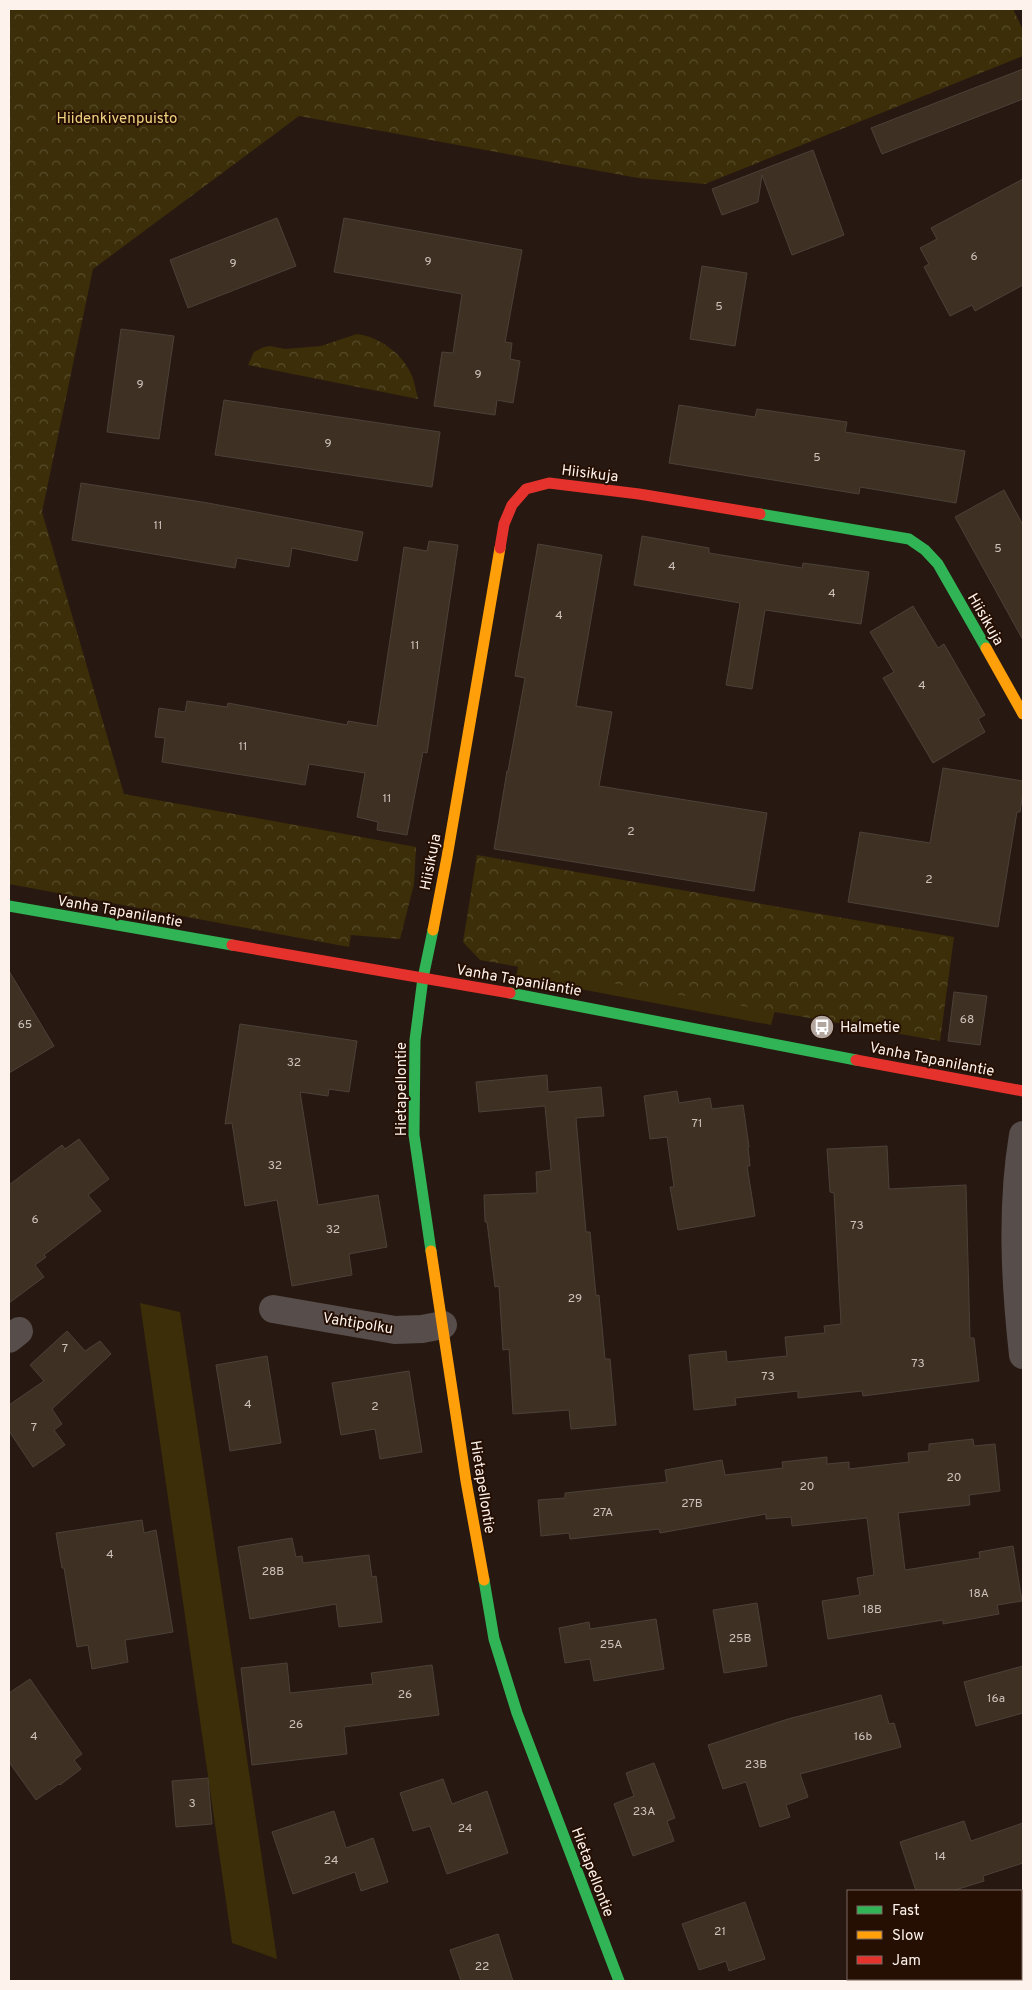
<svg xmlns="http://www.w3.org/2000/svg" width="1032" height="1990" viewBox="0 0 1032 1990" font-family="Overpass,sans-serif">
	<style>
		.grass { fill: #3b2e08 }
		.park { fill: url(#park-crowns) }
		.building { fill: #3e3124; stroke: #4b4138 }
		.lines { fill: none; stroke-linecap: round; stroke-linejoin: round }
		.street { stroke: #574d4b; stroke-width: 28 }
		.fast { stroke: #30b455; stroke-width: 11 }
		.slow { stroke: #ff9f0a; stroke-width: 11 }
		.jam { stroke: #e5322d; stroke-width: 11 }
		.labels { text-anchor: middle; stroke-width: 4; stroke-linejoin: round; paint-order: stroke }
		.number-label { font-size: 12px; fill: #cdc2ba }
		.park-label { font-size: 15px; fill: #efd27f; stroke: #250e02 }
		.street-label { font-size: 15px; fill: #fdf2ec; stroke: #250e02 }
		.poi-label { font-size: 15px; fill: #fdf2ec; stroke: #250e02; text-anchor: start }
	</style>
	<defs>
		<pattern id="park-crowns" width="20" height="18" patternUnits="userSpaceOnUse" patternTransform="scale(1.25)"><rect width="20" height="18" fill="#3b2e08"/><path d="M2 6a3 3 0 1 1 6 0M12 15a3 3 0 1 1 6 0" fill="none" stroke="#584d2c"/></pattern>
	</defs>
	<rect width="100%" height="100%" fill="#271911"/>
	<path class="grass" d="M521,963L775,1011L771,1025L516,977L518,967Z
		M140,1303L180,1312L277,1959L232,1943Z"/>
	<path class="park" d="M9,9H1013L1023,30V56L705,184L638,178L299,116L93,269L42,512L124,794L416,847L414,884L400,939L351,935L349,947L9,884Z
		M357,334C380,337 403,354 412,376C415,383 416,392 418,399L248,365L254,352L264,347L270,346L285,349L321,346Z
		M477,855L954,937L940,1041L480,960L463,942Z"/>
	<path class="building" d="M1023,69V99L882,154L871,128Z
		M813,150L844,235L792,255L762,175L758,202L722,215L712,189Z
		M1023,179V285L975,311L972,305L950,316L924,267L929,264L920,248L937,239L931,228Z
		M277,218L296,266L188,308L170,260Z
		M344,218L522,250L505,342L512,343L510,359L520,361L513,403L497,400L495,415L434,406L442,352L453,353L462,294L334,272Z
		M702,266L747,273L735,346L690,339Z
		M121,329L174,336L159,439L107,432Z
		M224,400L440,432L432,487L215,455Z
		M679,405L755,417L757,409L847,422L845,432L965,451L956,503L860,487L859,494L669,463Z
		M81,483L208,503L363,532L357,561L292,548L289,567L237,558L235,568L72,540Z
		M1004,490L1023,525V640L955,517Z
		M642,536L709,548V553L802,568L803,563L869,572L861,624L765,610L752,689L726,685L740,603L634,585Z
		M429,541L458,545L427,753L423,752L407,835L377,830L378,822L357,817L365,773L309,764L305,785L162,762L165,738L155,737L159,708L185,712L187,701L227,707L228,703L347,725L348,721L377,726L404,547L427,551Z
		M538,544L602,555L576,706L612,712L599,786L767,813L754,891L494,849L507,771H508L525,678L515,676Z
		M913,606L938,648L944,644L985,715L978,719L985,732L933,763L883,678L894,672L870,632Z
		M943,768L1023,781V792L1020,812H1017L998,927L848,902L860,832L930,843Z
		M9,971L54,1046L9,1073Z
		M954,992L987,996L980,1045L948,1041Z
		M240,1024L357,1041L349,1092L329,1089L328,1096L300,1092L318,1205L378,1195L387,1247L349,1254L352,1275L292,1286L277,1200L245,1206L232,1123L225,1124Z
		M547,1075L548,1092L601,1087L604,1116L576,1118L586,1232H590L596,1296L599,1295L605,1359H610L616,1425L571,1429L569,1410L513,1414L509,1349L503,1350L499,1286L495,1287L487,1222H485L484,1195L537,1193L536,1172L551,1170L545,1106L479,1112L476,1082Z
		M677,1091L679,1103L710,1098L712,1109L743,1105L749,1147H748L750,1166H747L755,1216L678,1230L670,1187H674L667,1137L650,1139L644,1096Z
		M79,1139L109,1179L88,1195L101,1211L44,1255L46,1257L35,1265L44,1277L9,1303V1185L62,1145L65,1149Z
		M887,1146L889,1189L966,1185L970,1338H974L979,1381L863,1396L862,1391L798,1398V1391L735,1398L736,1405L694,1410L689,1355L726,1351L727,1362L787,1356L785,1337L825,1333L824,1326L841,1324L834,1193L830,1192L827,1149Z
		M67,1331L85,1351L100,1341L111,1354L52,1409L62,1424L54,1430L65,1445L33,1467L9,1431V1405L44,1381L30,1365Z
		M267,1356L281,1443L230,1451L216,1365Z
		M409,1371L422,1452L380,1459L375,1429L341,1435L332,1383Z
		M973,1439L974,1446L995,1444L1000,1491L969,1495L970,1505L898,1513L905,1570L980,1558L979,1552L1013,1546L1022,1601L997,1605L999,1614L943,1624V1620L828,1639L822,1601L860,1595L857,1578L874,1575L867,1518L792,1526L791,1517L766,1519V1514L660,1533L659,1529L570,1539L569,1533L541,1536L538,1500L565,1498V1493L667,1482L665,1470L722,1460L725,1475L783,1468L782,1462L827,1457V1464L849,1462V1469L909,1462L908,1453L929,1451V1444Z
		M142,1520L144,1533L156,1530L173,1632L125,1640L128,1662L92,1669L88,1645L77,1647L64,1568H62L56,1533Z
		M292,1538L296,1557L302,1556L303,1563L369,1555L372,1577L376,1576L382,1622L339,1627L336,1604L250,1619L238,1547Z
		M757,1603L767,1666L724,1673L713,1610Z
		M656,1619L664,1669L594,1681L590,1659L565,1663L559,1628L589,1622L590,1629Z
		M287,1663L290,1693L373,1684L371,1673L432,1665L439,1715L344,1727L347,1754L252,1765L241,1668Z
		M1023,1666V1713L976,1726L964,1682Z
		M30,1679L82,1754L74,1760L81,1769L60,1785L59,1784L36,1800L9,1762V1693Z
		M881,1695L889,1724L894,1723L901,1747L800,1774L808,1797L786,1805L790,1817L760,1827L746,1782L723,1789L708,1745L788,1719Z
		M654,1763L675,1818L667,1821L674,1841L633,1856L614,1804L634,1796L626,1773Z
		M208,1778L212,1824L176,1827L172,1781Z
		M443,1779L452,1804L487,1791L508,1853L447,1874L430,1826L413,1831L400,1793Z
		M334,1811L346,1848L373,1838L388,1882L361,1891L355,1872L293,1894L272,1832Z
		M964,1821L971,1841L1023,1823V1863L983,1876L984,1881L952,1891H916L900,1842Z
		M745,1902L765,1959L729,1971L726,1961L699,1970L682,1924Z
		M498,1934L513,1981H461L450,1950Z"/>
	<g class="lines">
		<path class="street" d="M1023,1135C1011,1207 1015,1282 1023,1355
			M273,1309L395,1330L422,1329L443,1325
			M9,1339L19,1331"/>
		<path class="fast" d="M760,514L909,539L925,550L938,564L986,648
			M9,906L232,945
			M510,993L856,1060
			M431,1251L414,1135L415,1040L423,978L433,930
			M484,1580L494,1639L517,1713L619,1981"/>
		<path class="slow" d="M986,648L1023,714
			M433,930L447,857L500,548
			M431,1251L466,1481L484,1580"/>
		<path class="jam" d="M500,548L504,524L512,505L526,489L549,483L639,494L760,514
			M232,945L510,993
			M856,1060L1023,1091"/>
	</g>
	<defs>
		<g id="bus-disc" transform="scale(1.25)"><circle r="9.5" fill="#b2a69f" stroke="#250e02"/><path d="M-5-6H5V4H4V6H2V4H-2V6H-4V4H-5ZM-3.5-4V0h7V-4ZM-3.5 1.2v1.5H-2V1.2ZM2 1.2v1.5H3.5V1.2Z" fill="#fff"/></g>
	</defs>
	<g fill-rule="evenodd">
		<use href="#bus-disc" x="822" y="1027"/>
	</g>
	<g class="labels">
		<g class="number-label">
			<text x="974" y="260">6</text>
			<text x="428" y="265">9</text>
			<text x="233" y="267">9</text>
			<text x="719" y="310">5</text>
			<text x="478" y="378">9</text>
			<text x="140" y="388">9</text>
			<text x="328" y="447">9</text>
			<text x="817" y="461">5</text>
			<text x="158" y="529">11</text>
			<text x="998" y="552">5</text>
			<text x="672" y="570">4</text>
			<text x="832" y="597">4</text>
			<text x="559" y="619">4</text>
			<text x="415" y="649">11</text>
			<text x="922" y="689">4</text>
			<text x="243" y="750">11</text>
			<text x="387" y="802">11</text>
			<text x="631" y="835">2</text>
			<text x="929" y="883">2</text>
			<text x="967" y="1023">68</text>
			<text x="25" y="1028">65</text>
			<text x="294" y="1066">32</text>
			<text x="697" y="1127">71</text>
			<text x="275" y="1169">32</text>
			<text x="35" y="1223">6</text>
			<text x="857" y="1229">73</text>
			<text x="333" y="1233">32</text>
			<text x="575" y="1302">29</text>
			<text x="65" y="1352">7</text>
			<text x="918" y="1367">73</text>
			<text x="768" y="1380">73</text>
			<text x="248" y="1408">4</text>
			<text x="375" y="1410">2</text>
			<text x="34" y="1431">7</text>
			<text x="954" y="1481">20</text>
			<text x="807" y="1490">20</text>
			<text x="692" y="1507">27B</text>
			<text x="603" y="1516">27A</text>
			<text x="110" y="1558">4</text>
			<text x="273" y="1575">28B</text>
			<text x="979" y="1597">18A</text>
			<text x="872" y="1613">18B</text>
			<text x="740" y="1642">25B</text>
			<text x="611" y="1648">25A</text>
			<text x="405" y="1698">26</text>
			<text x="996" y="1702">16a</text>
			<text x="296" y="1728">26</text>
			<text x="34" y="1740">4</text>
			<text x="863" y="1740">16b</text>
			<text x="756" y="1768">23B</text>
			<text x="192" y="1807">3</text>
			<text x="644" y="1815">23A</text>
			<text x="465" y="1832">24</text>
			<text x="940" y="1860">14</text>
			<text x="331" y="1864">24</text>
			<text x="720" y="1935">21</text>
			<text x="482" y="1970">22</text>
		</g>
		<g class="park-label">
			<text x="117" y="123">Hiidenkivenpuisto</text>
		</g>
		<g class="street-label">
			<text transform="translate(590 473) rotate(7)" y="5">Hiisikuja</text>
			<text transform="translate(986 619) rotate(60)" y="5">Hiisikuja</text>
			<text transform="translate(430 862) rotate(-79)" y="5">Hiisikuja</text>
			<text transform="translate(120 911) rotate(10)" y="5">Vanha Tapanilantie</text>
			<text transform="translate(519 980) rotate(10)" y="5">Vanha Tapanilantie</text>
			<text transform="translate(932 1059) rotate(11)" y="5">Vanha Tapanilantie</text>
			<text transform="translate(401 1089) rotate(-90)" y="5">Hietapellontie</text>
			<text transform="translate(358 1323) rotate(9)" y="5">Vahtipolku</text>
			<text transform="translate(483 1487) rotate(81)" y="5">Hietapellontie</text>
			<text transform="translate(593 1872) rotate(69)" y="5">Hietapellontie</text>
		</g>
		<g class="poi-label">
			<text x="840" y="1032">Halmetie</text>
		</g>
	</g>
	<rect width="1032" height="1990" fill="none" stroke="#fdf2ec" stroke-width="20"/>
	<rect x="847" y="1890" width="175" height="90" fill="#250e02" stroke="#7b6960"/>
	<rect x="857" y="1906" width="25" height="8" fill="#30b455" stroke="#7b6960"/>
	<text x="892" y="1915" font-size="15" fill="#fdf2ec">Fast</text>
	<rect x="857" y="1931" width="25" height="8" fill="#ff9f0a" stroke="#7b6960"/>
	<text x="892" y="1940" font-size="15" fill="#fdf2ec">Slow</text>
	<rect x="857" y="1956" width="25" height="8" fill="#e5322d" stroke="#7b6960"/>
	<text x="892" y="1965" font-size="15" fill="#fdf2ec">Jam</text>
</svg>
